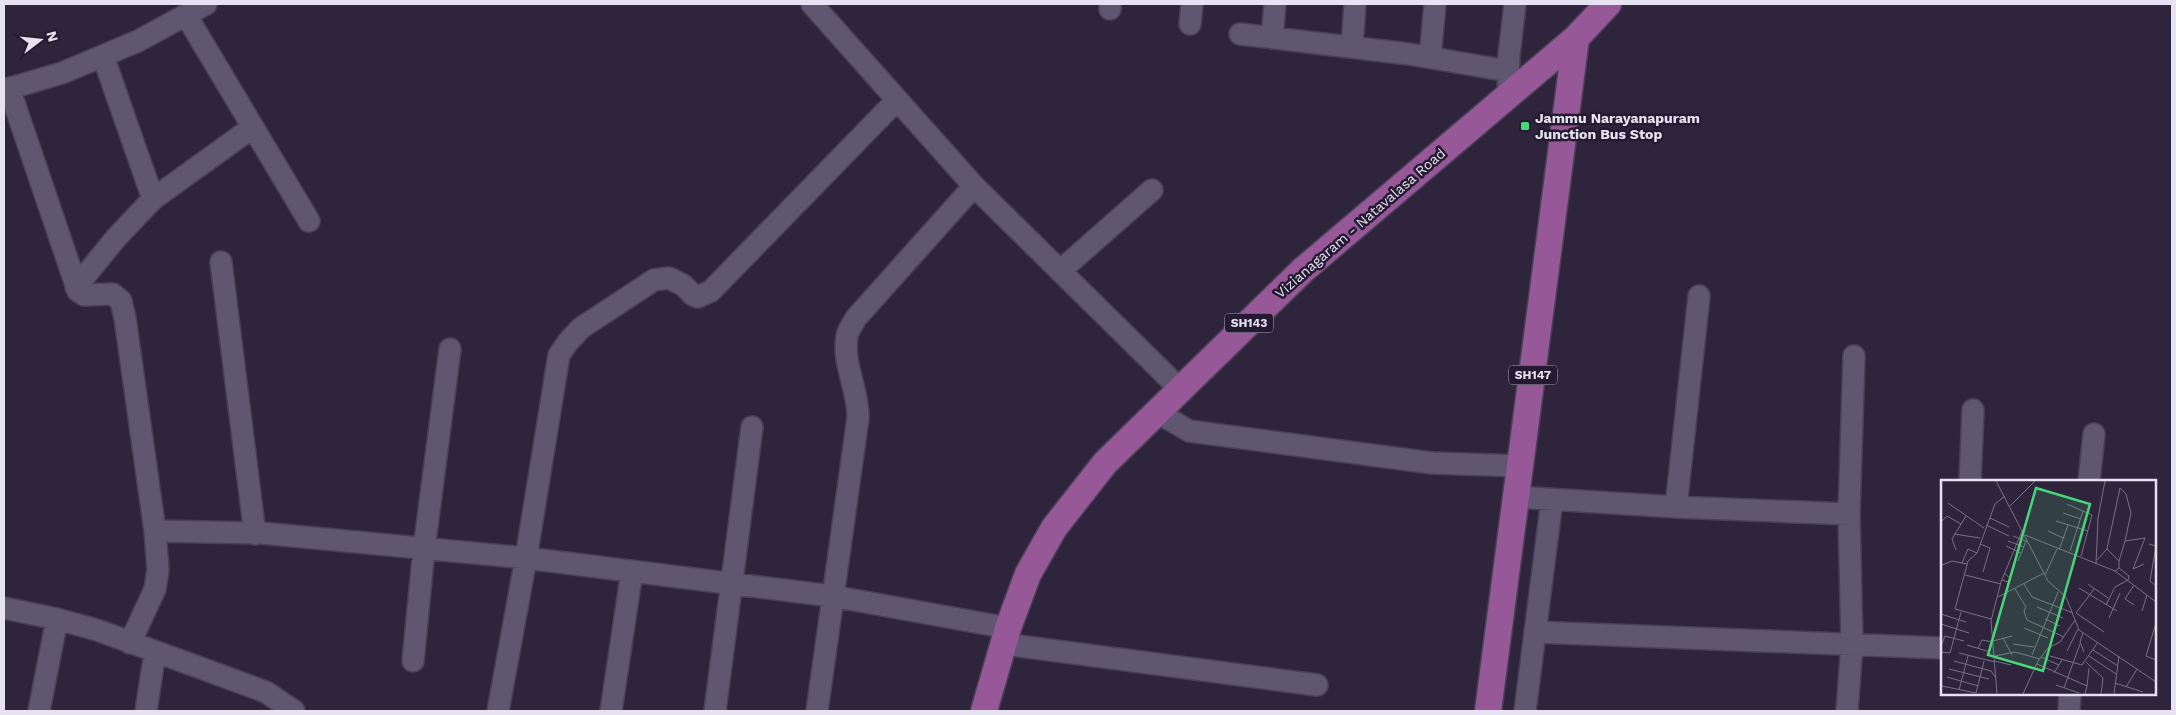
<svg xmlns="http://www.w3.org/2000/svg" width="2176" height="715" viewBox="0 0 2176 715" font-family="'Work Sans',sans-serif">
	<style>
		.lines { fill: none; stroke-linecap: round; stroke-linejoin: round }
		.minor-casing { stroke: #484054; stroke-width: 24 }
		.major-casing { stroke: #484054; stroke-width: 29 }
		.minor { stroke: #5f5670; stroke-width: 21 }
		.major { stroke: #975898; stroke-width: 26 }
		.poi-dot { fill: #48d778; stroke: #241b32; stroke-width: 2 }
		.labels { text-anchor: middle; stroke-width: 5; stroke-linejoin: round; paint-order: stroke }
		.shield { fill: #241b32; stroke: #aca6b8; stroke-width: 1 }
		.shield-label { font-size: 12px; font-weight: bold; fill: #e7e2f1 }
		.poi-label { font-size: 14px; font-weight: bold; fill: #e7e2f1; stroke: #241b32; text-anchor: start }
		.street-label { font-size: 14px; fill: #e7e2f1; stroke: #241b32 }
		.inset-road { fill: none; stroke: #787184; stroke-width: 1 }
		.view { fill: #48d778; fill-opacity: 0.15; stroke: #48d778; stroke-width: 2.5 }
		.inset-edge { fill: none; stroke: #e7e2f1; stroke-width: 2.5 }
	</style>
	<rect width="100%" height="100%" fill="#2e253c"/>
	<g class="lines">
		<g class="minor-casing">
			<path id="minor" d="M812,4L974,186L1180,389
				M1110,9V4
				M186,15L309,221
				M1190,24L1192,4
				M1240,34L1409,54L1508,71
				M1272,38L1275,4
				M1352,47L1355,4
				M103,56L153,199
				M1430,57L1435,4
				M1508,83L1509,55L1515,4
				M9,88L78,291L84,295L113,294L121,301L125,318L155,531L158,570L155,589L130,643
				M4,90L62,73L138,41L206,4
				M221,262L255,534
				M1060,271L1152,190
				M76,287L116,238L153,199L253,127
				M1157,412L1189,431L1432,463L1521,466
				M1970,481L1973,410
				M2089,481L2094,434
				M1515,497L1676,507L1849,514
				M1676,507L1699,296
				M155,531L261,533L526,558L832,596L1008,628
				M4,608L57,619L97,630L266,692L294,711
				M1535,632L1942,648
				M1004,644L1317,685
				M413,661L424,549L450,349
				M39,711L57,619
				M146,711L155,652
				M498,711L526,558L559,355L568,342L581,328L654,280L669,278L683,285L693,295L698,297L711,291L896,101
				M611,711L632,571
				M715,711L752,427
				M817,711L858,418C859,391 842,364 847,336C848,330 853,324 856,318L974,186
				M1525,711L1552,500
				M1847,711L1852,644L1849,514L1854,356
				M2069,711L2070,694"/>
		</g>
		<g class="major-casing">
			<path id="major" d="M984,711L1008,628L1028,574L1054,528L1105,463L1303,270L1576,38L1608,4
				M1488,711L1576,38"/>
		</g>
		<use href="#minor" class="minor"/>
		<use href="#major" class="major"/>
	</g>
	<rect class="poi-dot" x="1520" y="121" width="10" height="10" rx="2.5"/>
	<g class="labels">
		<g class="shield">
			<rect x="1225" y="313.5" width="48" height="19" rx="4"/>
			<rect x="1509" y="365.5" width="48" height="19" rx="4"/>
		</g>
		<g class="shield-label">
			<text x="1249" y="327">SH143</text>
			<text x="1533" y="379">SH147</text>
		</g>
		<g class="poi-label">
			<text x="1535" y="123">Jammu Narayanapuram<tspan x="1535" dy="16">Junction Bus Stop</tspan></text>
		</g>
		<g class="street-label">
			<text transform="translate(1360 223) rotate(-41)" y="5">Vizianagaram - Natavalasa Road</text>
		</g>
	</g>
	<g transform="translate(1941 480)">
		<rect width="215" height="215" fill="#2e253c"/>
		<path class="inset-road" d="M55,1L107,101L125,117L138,150L215,202M7,23L43,48M126,24L151,35L140,76M69,26L94,1M122,33L140,39M49,38L68,47M115,41L147,51M0,42L6,36L20,44M45,45L68,56M107,51L122,58M13,54L39,58M84,55L174,91L215,122M72,56L87,62M67,61L83,67M39,64L49,68L42,92M208,64L215,66L209,101L215,106M65,66L80,73M166,69L179,8L185,14L190,33L184,61M15,70L11,59L25,36M118,70L127,45M129,71L142,31M156,80L166,69L178,81V88M77,81L85,61M178,81L184,61L204,58L192,89L203,84M21,83L27,69L36,73M155,84L157,38L164,1M1,85L11,81L26,84M24,95L60,104M104,95L116,69M61,100L67,102L69,98L64,94M83,104L91,117L132,133M147,104L167,118M193,105L184,119L193,125M138,108L176,131M74,109L85,127L83,131L86,140L123,157M57,117L103,93M165,125L174,107L187,100L188,96L178,88L174,91M96,127L122,138M201,131L206,115M135,133L163,152M135,133L153,109M0,134L25,142M168,138L179,113M50,139L14,129L27,81L36,73L54,24L64,16M104,139L119,146M215,143L205,176L215,180M0,144L28,153M83,148L107,158M142,153L139,162L143,172M62,158L71,175M52,161L71,156M72,164L93,167M26,165L46,171M0,166L4,156L23,161M37,168L41,160L52,162M152,170L177,186M126,171L137,149M0,172L9,173L20,132M18,173L54,182M91,175L117,112M54,176L74,172L99,179M109,176L141,185L157,162M148,176L175,194M100,177L118,185M13,181L50,191L55,198M54,181L70,185M145,182L162,198L160,214M96,184L146,206L144,214M8,189L48,199M113,193L121,180M6,197L37,206M174,203L202,212M115,205L138,213M1,206L35,213L43,181M146,206L148,188M185,207L196,189M123,208L139,164M18,210L27,176M56,214L50,141L60,102L81,51M82,214L97,181L107,168L119,162L134,140M173,214L178,176"/>
		<path class="view" d="M95,8L149,24L102,191L47,175Z"/>
		<rect width="215" height="215" class="inset-edge"/>
	</g>
	<rect width="2176" height="715" fill="none" stroke="#e7e2f1" stroke-width="10"/>
	<g transform="translate(40 40) rotate(74)" stroke="#241b32" stroke-width="4" paint-order="stroke">
	<path d="M0-4L9 19L0 12L-9 19Z" fill="#e7e2f1"/>
	<text y="-8" font-size="14" font-weight="bold" text-anchor="middle" fill="#e7e2f1">N</text>
	</g>
</svg>
